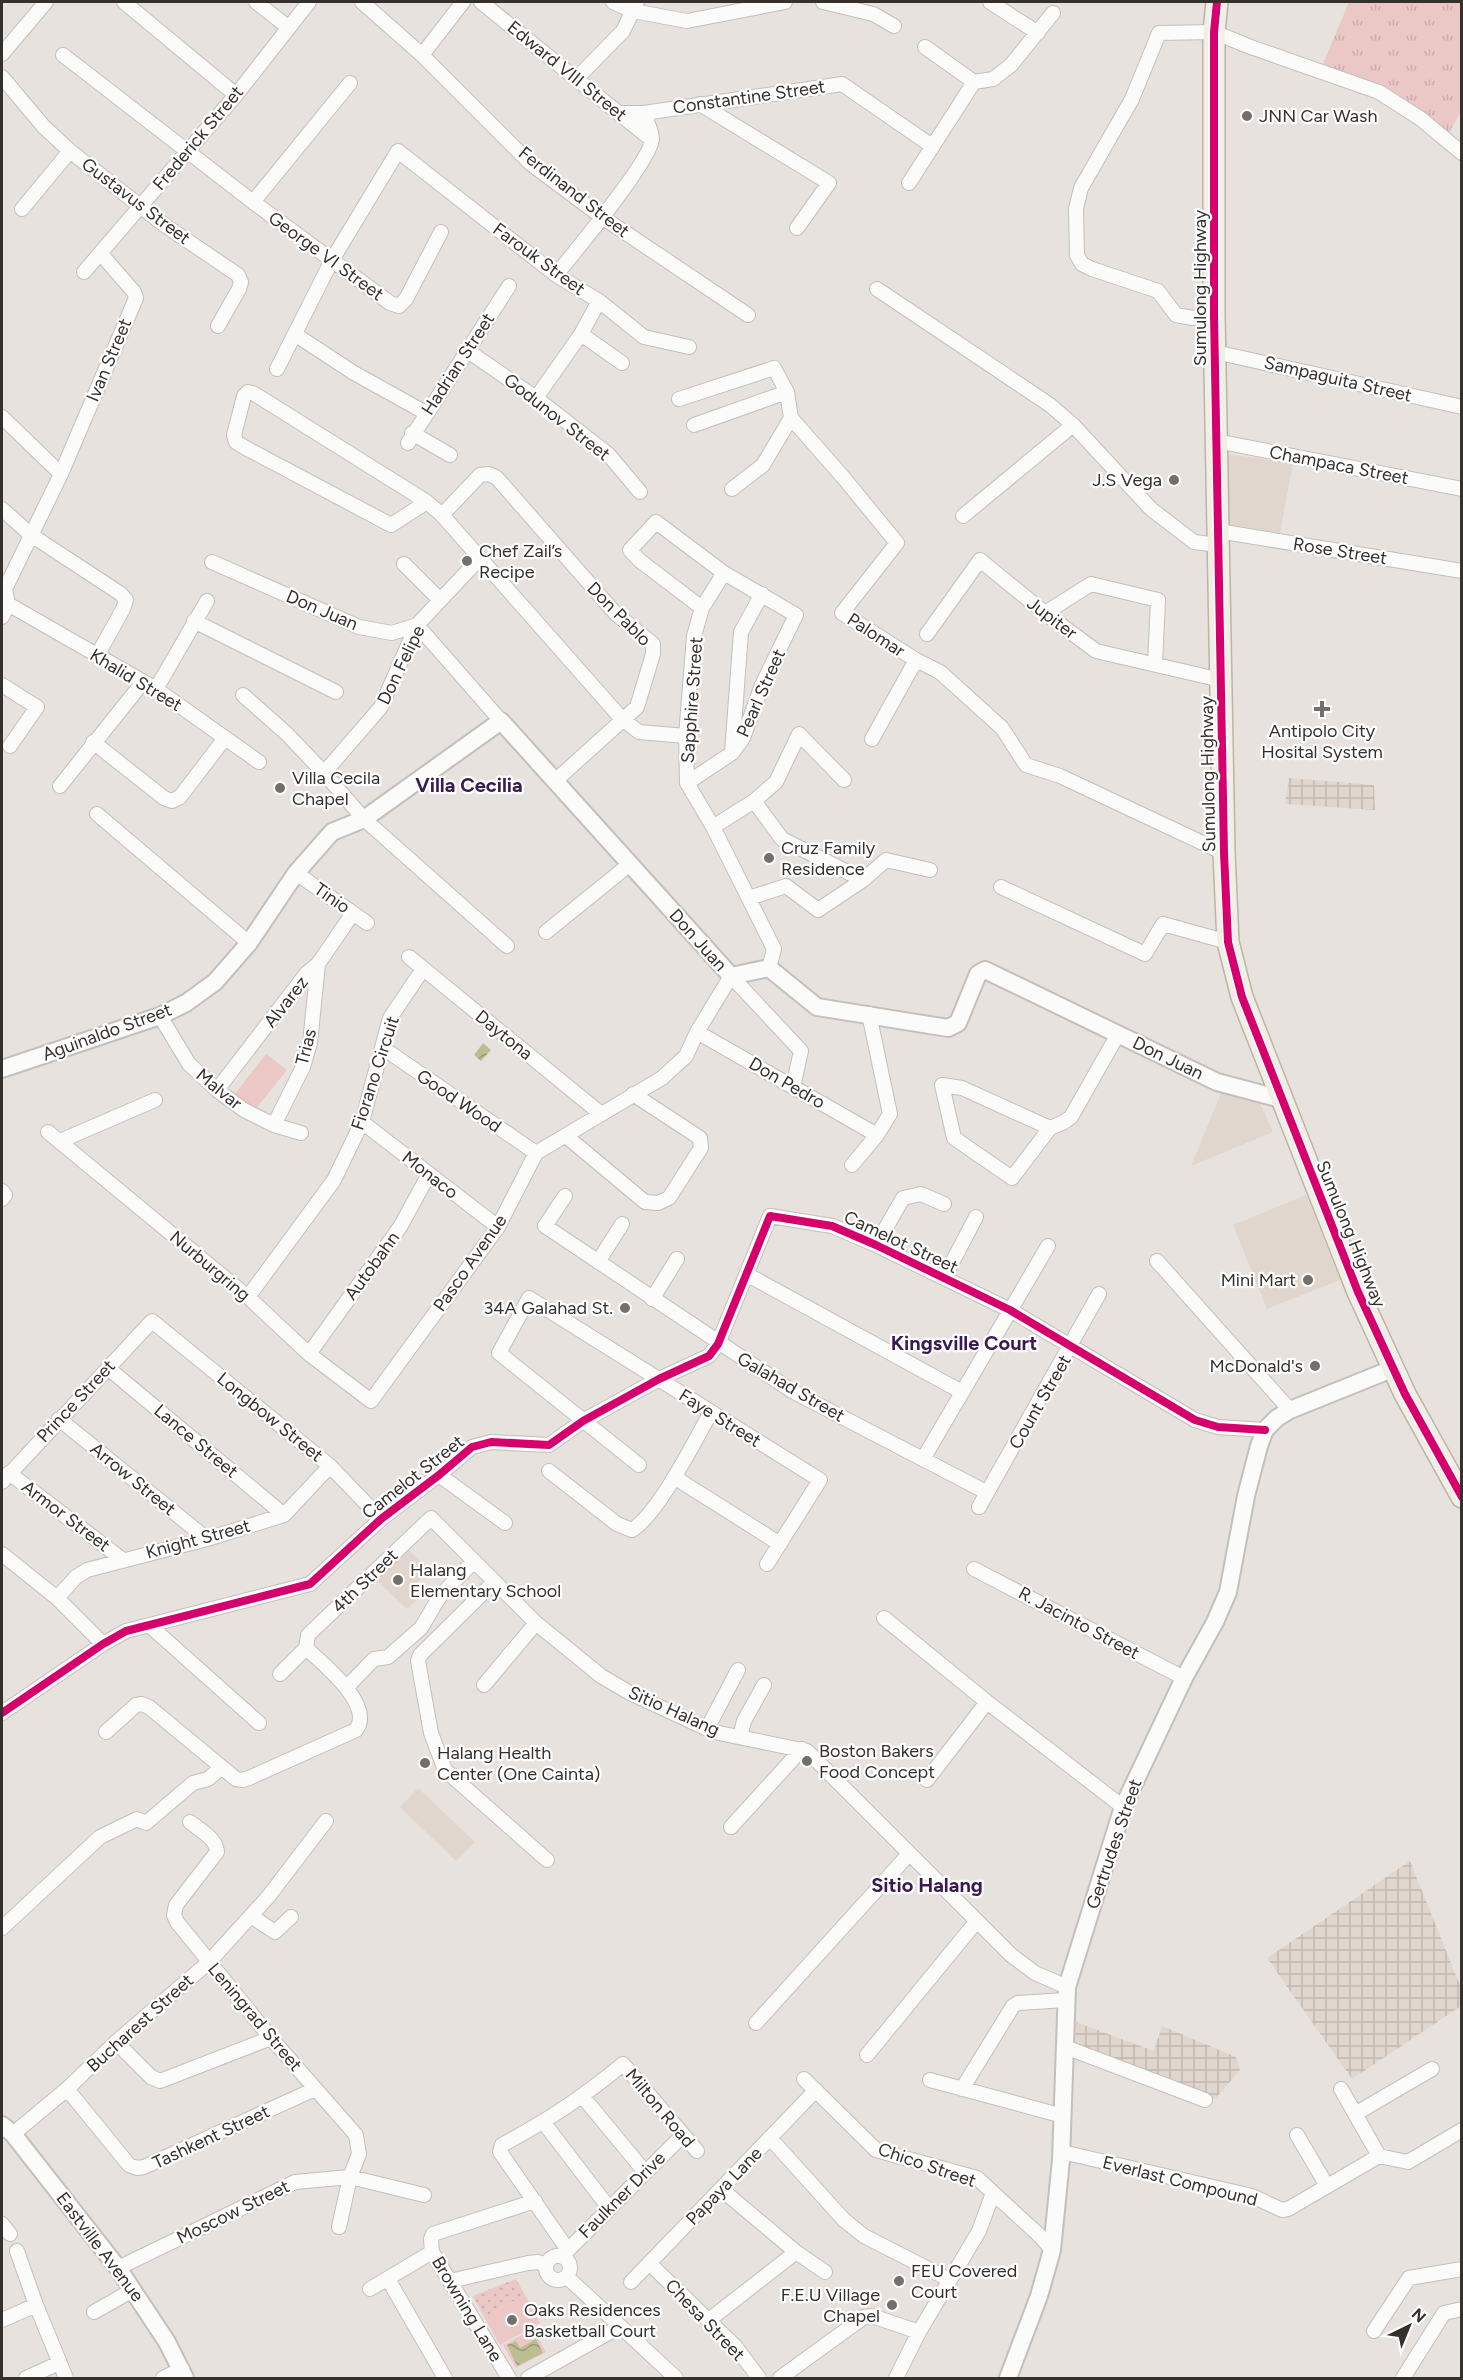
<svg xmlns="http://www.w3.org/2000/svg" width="1463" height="2380" viewBox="0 0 1463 2380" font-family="Figtree,sans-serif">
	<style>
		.built { fill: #e1d6cd }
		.industrial { fill: url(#industrial-grid) }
		.grass { fill: url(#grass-tufts) }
		.park { fill: url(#park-dots) }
		.pitch { fill: #ebc8c6 }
		.water { fill: url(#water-waves) }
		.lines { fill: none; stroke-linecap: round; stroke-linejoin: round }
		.minor-casing { stroke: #c3bfbb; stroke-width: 16 }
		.tertiary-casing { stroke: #c3bfbb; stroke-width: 20 }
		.primary-casing { stroke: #bbb4a7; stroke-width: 24 }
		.minor { stroke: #fbfbfa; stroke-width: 14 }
		.tertiary { stroke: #fbfbfa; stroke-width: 16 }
		.primary { stroke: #f1eee6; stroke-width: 21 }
		.cycleway-casing { stroke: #fff; stroke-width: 11 }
		.cycleway { stroke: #d6006c; stroke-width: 8 }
		.poi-dot { fill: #736f6b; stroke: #fff; stroke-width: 2 }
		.labels { text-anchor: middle; stroke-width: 4.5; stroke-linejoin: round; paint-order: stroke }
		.street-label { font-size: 18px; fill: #34312d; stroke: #fff }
		.poi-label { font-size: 18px; fill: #34312d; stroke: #fff; text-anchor: start }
		.neighbourhood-label { font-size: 20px; font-weight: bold; fill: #3b1a51; stroke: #fff }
	</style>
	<defs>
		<pattern id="industrial-grid" width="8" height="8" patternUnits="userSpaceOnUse" patternTransform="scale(1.5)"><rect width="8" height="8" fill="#e1d6cd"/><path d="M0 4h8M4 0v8" fill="none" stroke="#c2b8b0"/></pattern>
		<pattern id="grass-tufts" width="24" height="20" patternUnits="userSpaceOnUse" patternTransform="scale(1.5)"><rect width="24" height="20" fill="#ebc8c6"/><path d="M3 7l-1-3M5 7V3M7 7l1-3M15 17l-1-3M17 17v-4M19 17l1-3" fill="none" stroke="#caacaa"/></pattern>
		<pattern id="park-dots" width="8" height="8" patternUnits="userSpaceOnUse" patternTransform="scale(1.5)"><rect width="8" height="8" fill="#ebc8c6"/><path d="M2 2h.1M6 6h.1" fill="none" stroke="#caacaa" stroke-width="1.8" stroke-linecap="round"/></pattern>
		<pattern id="water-waves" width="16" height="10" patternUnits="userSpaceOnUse" patternTransform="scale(1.5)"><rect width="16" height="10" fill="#bbbe91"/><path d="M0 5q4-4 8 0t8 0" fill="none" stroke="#999b77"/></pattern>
	</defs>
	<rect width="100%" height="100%" fill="#e7e2de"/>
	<path class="built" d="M1227,454L1293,463L1280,533L1226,524Z
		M1221,1093L1260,1103L1273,1132L1191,1166Z
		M1306,1195L1340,1280L1267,1309L1233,1225Z
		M406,1547L430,1571L417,1583L425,1592L407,1609L373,1577Z
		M418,1788L475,1842L456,1861L400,1807Z"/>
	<path class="industrial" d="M1289,778L1374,785L1375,810L1285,804Z
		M1410,1861L1461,1988V2006L1352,2079L1267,1958Z
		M1076,2022L1154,2051L1162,2026L1236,2057L1240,2070L1215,2099L1075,2048Z"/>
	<path class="grass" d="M1349,2H1461V112L1448,134L1385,88L1323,64Z"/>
	<path class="park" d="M516,2279L525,2295L484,2317L473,2296Z"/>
	<path class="pitch" d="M266,1054L287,1070L254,1111L234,1095Z
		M525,2295L540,2323L500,2345L484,2317Z
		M533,2329L546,2352L516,2368L503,2345Z"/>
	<path class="water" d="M483,1043L491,1050L481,1061L474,1055Z
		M536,2339L543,2353L517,2366L507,2345L516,2341L520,2348Z"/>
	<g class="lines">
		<g class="minor-casing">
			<path id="minor" d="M124,2L236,95
				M256,2L289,28
				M362,2L422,55L531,164L602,217L748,315
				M481,2L652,140
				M613,2L633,11L687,21L785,2
				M823,2L873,14L894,26
				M990,2L1038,33
				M925,47L974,82
				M2,54L46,2
				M63,55L253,202L390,303L399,306L406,299L441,232
				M422,55L463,2
				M2,77L44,127L70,151L163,224L238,275L241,282L239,289L218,326
				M577,78L623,31L637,2
				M700,104L829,183L797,228
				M619,113H644L842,84L932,146
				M909,183L974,82L993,79L1011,65L1053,13
				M253,202L350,83
				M22,209L70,151
				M84,272L236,95L309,2
				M556,275C573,254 652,159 652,139C652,131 646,120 644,113
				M877,289L1050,405L1073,425L1151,509L1194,542L1218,545
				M1214,315L1193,318L1176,315L1158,291L1092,269L1082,264L1077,255L1076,209L1081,188L1132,99L1159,33L1214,32L1248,46L1379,92L1421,119L1462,153
				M581,334L622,363
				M296,335L354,373L426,413
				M468,351L536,398L608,454L640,492
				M1215,352L1462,407
				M277,369L332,260L398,151L556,275L599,301L644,337L689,347
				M536,398L581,334L599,301
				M679,399L774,368L787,392
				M2,417L61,474
				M694,425L787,392L791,418L843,477L897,543L842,613L916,660L940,672L1002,728L1026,765L1060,776L1224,853
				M412,433L450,455
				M1216,441L1462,489
				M408,443L509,286
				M732,489L763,465L791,418
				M427,502L391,525L244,447L236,442L234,435L244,396L248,392L253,393L427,502L442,515L622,719L639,732L686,736
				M2,509L31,535L121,594L126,600L123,609L97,656
				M442,515L480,475L489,474L497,478L616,614L653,644V654L637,707L555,781
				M963,516L1073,425
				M1218,531L1462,571
				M212,562L359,627L392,633L417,625
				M404,564L440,600
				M724,573L702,608L694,636L686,736L687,783L713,827L774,949L769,968
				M8,604L156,689L259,762
				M1045,613L1091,584L1158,600L1155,664
				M2,617L8,604L5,589L61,474L136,298L134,292L101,254
				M194,621L336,692
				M417,625L501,721
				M927,634L980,560L1045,613L1096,651L1221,680
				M2,685L37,707L10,746
				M156,689L207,601
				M243,695L287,734L324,773L364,819L507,946
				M872,739L916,660
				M93,742L164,798L172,801L180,797L225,738
				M732,753L741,632L762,594
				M324,773L381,707L417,625L479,559
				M687,783L732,753L743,738L762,685L796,615L724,573L656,522L630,550L639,560L702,608
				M60,786L143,682
				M754,801L782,839L863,880
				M97,814L249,943
				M713,827L754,801L776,782L799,734L844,780
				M296,873L367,923
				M1001,887L1145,954L1163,924L1228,942
				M749,898L786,886L818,910L863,880L886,860L930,870
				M546,932L630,864
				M409,957L600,1113
				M160,1016L189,1064L217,1090L244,1110L274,1125L301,1133
				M697,1032L877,1135
				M383,1048L536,1153
				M217,1090L306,974L318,964L353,913
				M362,1122L498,1227
				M274,1125L303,1067L310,1043L318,964
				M1050,1128L1012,1178L954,1138L942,1085L962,1088L1050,1128L1064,1122L1071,1117L1118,1034
				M48,1132L248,1297L309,1354L371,1401L498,1227L536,1153L662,1078L686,1056L697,1032L731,976L801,1051L793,1087
				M566,1136L645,1202L658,1203L669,1198L701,1148L700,1138L633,1094
				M60,1141L155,1100
				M852,1165L877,1135L890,1114L869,1014
				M2,1191L5,1195L2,1199
				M565,1196L545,1226L792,1391L986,1492
				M876,1245L903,1198L921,1194L944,1204
				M1157,1261L1290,1410
				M598,1262L622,1224
				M748,1275L962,1392
				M944,1278L976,1217
				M248,1297L334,1180L362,1122L390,1018L423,969
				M652,1299L677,1259
				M309,1354L400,1227L429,1174
				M108,1368L284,1515
				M59,1419L207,1539
				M923,1459L1048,1246
				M639,1465L499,1353L529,1298L820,1480L767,1564
				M549,1471L617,1524L632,1530C659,1513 694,1442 711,1412
				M9,1473L123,1560
				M439,1475L505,1523
				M674,1477L780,1544
				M2,1482L152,1321L330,1466L381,1519
				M979,1507L1099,1294
				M2,1554L57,1598L103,1644
				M974,1569L1184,1678
				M494,1582L420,1655L418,1661L431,1733L445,1770L547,1860
				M57,1598L76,1577L87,1570L207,1539L284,1515L330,1466
				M884,1618L987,1702L1123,1807
				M149,1625L259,1723
				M306,1648L308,1635L431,1518L536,1623L601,1676L630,1693L714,1732L807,1751L1011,1955L1035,1973L1067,1987
				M280,1674L306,1648
				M484,1685L536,1623
				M347,1687L374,1659L388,1657L421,1628L440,1596L473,1562
				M2,1713L103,1644L126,1631L310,1584L381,1519L439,1475L472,1447L491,1442L549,1445L583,1421L659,1379L709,1356L718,1344L770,1216L832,1226L876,1245L1010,1310L1195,1420L1218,1427L1265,1430
				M707,1729L738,1670
				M106,1732L136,1705L142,1704L149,1707L236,1779L243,1780L249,1778L356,1730C375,1705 322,1663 306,1648
				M740,1737L744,1721L764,1685
				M927,1780L987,1702
				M190,1822C201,1831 216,1838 217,1852L176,1905L174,1915L177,1922L271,2038L356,2135L359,2154L350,2177L339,2227
				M731,1827L802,1749
				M251,1916L275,1932L291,1917
				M2,1928L100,1837L137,1819L146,1823L193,1783L208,1779L221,1768
				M756,2023L909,1854
				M116,2042L151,2077L160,2081L271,2038
				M1065,2047L1205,2100
				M867,2055L976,1922
				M804,2079L876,2150L977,2178L1040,2236L1052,2250
				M930,2080L1063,2116
				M67,2089L129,2165L137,2168L144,2167L315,2089
				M962,2089L1013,2006L1018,2003L1066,2000
				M1341,2089L1379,2156
				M583,2097L645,2172
				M1355,2114L1432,2069
				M544,2123L609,2208
				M13,2134L67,2089L116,2042L209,1962L268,1897L326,1821
				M1297,2135L1327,2186
				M770,2138L844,2220L864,2236L950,2280
				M1062,2152L1252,2196L1282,2210L1288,2209L1379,2156L1408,2162L1462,2130
				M721,2189L796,2252L825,2272
				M2,2224L10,2234
				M568,2250L500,2152L502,2145C548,2120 582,2098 623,2064L697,2151
				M17,2251L36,2305L66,2378
				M546 2268a12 12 0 1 1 24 0a12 12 0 1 1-24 0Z
				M562,2256L683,2135
				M649,2263L735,2346L759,2378
				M118,2268L295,2182L350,2177L424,2195
				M567,2277L676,2378
				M388,2279L445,2378
				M450,2281L528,2263L538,2262L546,2265
				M631,2282L816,2090
				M370,2289L432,2252
				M94,2312L133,2290
				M2,2320L36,2305
				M709,2320L796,2252
				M1374,2331L1409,2278L1462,2269
				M26,2378L59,2363
				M163,2378L182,2369
				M509,2378L432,2252L431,2239L433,2234L535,2201
				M528,2378L619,2327
				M780,2378L864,2317L872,2316L919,2332
				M896,2378L919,2332L979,2231L993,2193
				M1403,2378L1444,2313L1462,2309"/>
		</g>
		<g class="tertiary-casing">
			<path id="tertiary" d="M2,1069L160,1016L186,1003L215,982L249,943L296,873L332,832L364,819L501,721L731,976L769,968L817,1007L948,1028L958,1023L978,974L985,970L1217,1082L1281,1099
				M2,2125L13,2134L118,2268L167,2342L185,2378
				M1008,2378L1039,2296L1052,2250L1061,2160L1067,1987L1123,1807L1184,1678L1215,1622L1228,1592L1246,1496L1259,1446L1265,1430L1277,1418L1290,1410L1392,1369"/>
		</g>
		<g class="primary-casing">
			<path id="primary" d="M1217,2L1214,32V315L1224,853L1228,942L1242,997L1358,1292L1405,1394L1462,1497"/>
		</g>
		<use href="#minor" class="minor"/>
		<use href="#tertiary" class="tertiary"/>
		<use href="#primary" class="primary"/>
		<g class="cycleway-casing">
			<path id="cycleway" d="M1217,2L1214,32V315L1224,853L1228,942L1242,997L1358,1292L1405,1394L1462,1497
				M2,1713L103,1644L126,1631L310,1584L381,1519L439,1475L472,1447L491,1442L549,1445L583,1421L659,1379L709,1356L718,1344L770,1216L832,1226L876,1245L1010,1310L1195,1420L1218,1427L1265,1430"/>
		</g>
		<use href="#cycleway" class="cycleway"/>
	</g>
	<g class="poi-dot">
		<circle cx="1247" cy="116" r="6"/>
		<circle cx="1174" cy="480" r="6"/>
		<circle cx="467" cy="561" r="6"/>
		<path d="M1319 700h6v6h6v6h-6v6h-6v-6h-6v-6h6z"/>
		<circle cx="280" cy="788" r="6"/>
		<circle cx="769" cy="858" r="6"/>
		<circle cx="1308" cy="1280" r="6"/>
		<circle cx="625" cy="1308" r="6"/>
		<circle cx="1315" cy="1366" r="6"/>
		<circle cx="398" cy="1580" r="6"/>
		<circle cx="807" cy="1761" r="6"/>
		<circle cx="425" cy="1763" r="6"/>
		<circle cx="899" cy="2281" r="6"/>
		<circle cx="892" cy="2305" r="6"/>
		<circle cx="512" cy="2320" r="6"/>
	</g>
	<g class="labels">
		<g class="street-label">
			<text transform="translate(567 71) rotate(39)" y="6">Edward VIII Street</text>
			<text transform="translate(749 97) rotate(-8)" y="6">Constantine Street</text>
			<text transform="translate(198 138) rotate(-50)" y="6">Frederick Street</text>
			<text transform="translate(574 192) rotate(38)" y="6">Ferdinand Street</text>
			<text transform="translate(136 201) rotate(37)" y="6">Gustavus Street</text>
			<text transform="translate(326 256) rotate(36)" y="6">George VI Street</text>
			<text transform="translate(539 259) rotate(36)" y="6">Farouk Street</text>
			<text transform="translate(1200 288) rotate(-90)" y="6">Sumulong Highway</text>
			<text transform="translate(109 360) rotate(-67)" y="6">Ivan Street</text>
			<text transform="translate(458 364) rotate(-57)" y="6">Hadrian Street</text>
			<text transform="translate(1338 379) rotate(13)" y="6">Sampaguita Street</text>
			<text transform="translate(557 417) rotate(38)" y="6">Godunov Street</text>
			<text transform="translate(1339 465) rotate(11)" y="6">Champaca Street</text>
			<text transform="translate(1340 551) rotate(9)" y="6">Rose Street</text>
			<text transform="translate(322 610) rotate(23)" y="6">Don Juan</text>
			<text transform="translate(619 614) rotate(45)" y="6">Don Pablo</text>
			<text transform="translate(1052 618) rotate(37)" y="6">Jupiter</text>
			<text transform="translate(876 635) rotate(33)" y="6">Palomar</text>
			<text transform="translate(401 665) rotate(-64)" y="6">Don Felipe</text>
			<text transform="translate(136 680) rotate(31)" y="6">Khalid Street</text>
			<text transform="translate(761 693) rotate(-66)" y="6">Pearl Street</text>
			<text transform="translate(692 700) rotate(-86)" y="6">Sapphire Street</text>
			<text transform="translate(1208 774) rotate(-91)" y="6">Sumulong Highway</text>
			<text transform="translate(332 898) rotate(35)" y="6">Tinio</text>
			<text transform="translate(698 940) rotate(48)" y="6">Don Juan</text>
			<text transform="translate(286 1002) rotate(-52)" y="6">Alvarez</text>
			<text transform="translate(107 1032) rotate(-20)" y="6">Aguinaldo Street</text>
			<text transform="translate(504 1035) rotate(39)" y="6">Daytona</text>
			<text transform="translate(306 1047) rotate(-76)" y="6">Trias</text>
			<text transform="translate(1168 1058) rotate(26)" y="6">Don Juan</text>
			<text transform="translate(375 1073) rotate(-72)" y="6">Fiorano Circuit</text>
			<text transform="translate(787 1083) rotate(30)" y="6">Don Pedro</text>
			<text transform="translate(219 1089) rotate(39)" y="6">Malvar</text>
			<text transform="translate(459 1101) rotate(34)" y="6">Good Wood</text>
			<text transform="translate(430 1175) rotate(38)" y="6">Monaco</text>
			<text transform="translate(1351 1234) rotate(68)" y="6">Sumulong Highway</text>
			<text transform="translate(901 1242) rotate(25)" y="6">Camelot Street</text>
			<text transform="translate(470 1263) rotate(-55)" y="6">Pasco Avenue</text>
			<text transform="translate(210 1266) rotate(40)" y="6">Nurburgring</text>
			<text transform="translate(372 1266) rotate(-54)" y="6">Autobahn</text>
			<text transform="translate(791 1387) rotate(30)" y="6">Galahad Street</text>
			<text transform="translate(76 1401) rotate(-47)" y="6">Prince Street</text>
			<text transform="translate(1040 1402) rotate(-60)" y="6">Count Street</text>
			<text transform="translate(270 1417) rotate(39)" y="6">Longbow Street</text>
			<text transform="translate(720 1418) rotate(32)" y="6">Faye Street</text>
			<text transform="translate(196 1441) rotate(40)" y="6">Lance Street</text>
			<text transform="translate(413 1477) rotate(-38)" y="6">Camelot Street</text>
			<text transform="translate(133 1479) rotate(39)" y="6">Arrow Street</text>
			<text transform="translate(66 1516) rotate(37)" y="6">Armor Street</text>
			<text transform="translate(198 1539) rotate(-15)" y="6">Knight Street</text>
			<text transform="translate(365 1581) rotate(-44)" y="6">4th Street</text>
			<text transform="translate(1079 1623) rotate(28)" y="6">R. Jacinto Street</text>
			<text transform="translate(674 1711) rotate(24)" y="6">Sitio Halang</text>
			<text transform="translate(1114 1844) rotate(-71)" y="6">Gertrudes Street</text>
			<text transform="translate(255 2017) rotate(50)" y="6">Leningrad Street</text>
			<text transform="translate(140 2023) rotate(-42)" y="6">Bucharest Street</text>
			<text transform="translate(660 2108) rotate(50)" y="6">Milton Road</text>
			<text transform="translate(211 2137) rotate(-25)" y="6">Tashkent Street</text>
			<text transform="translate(927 2165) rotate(19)" y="6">Chico Street</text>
			<text transform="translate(1180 2181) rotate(14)" y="6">Everlast Compound</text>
			<text transform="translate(724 2186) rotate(-46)" y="6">Papaya Lane</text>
			<text transform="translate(622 2195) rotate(-45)" y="6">Faulkner Drive</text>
			<text transform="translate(233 2212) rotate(-26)" y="6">Moscow Street</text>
			<text transform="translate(100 2247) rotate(53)" y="6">Eastville Avenue</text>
			<text transform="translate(467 2309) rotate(59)" y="6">Browning Lane</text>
			<text transform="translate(705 2320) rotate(46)" y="6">Chesa Street</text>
		</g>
		<g class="poi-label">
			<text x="1259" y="122">JNN Car Wash</text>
			<text x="1162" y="486" text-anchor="end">J.S Vega</text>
			<text x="479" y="557">Chef Zail’s<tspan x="479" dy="21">Recipe</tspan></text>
			<text x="1322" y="737" text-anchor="middle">Antipolo City<tspan x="1322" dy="21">Hosital System</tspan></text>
			<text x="292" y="784">Villa Cecila<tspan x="292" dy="21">Chapel</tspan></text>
			<text x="781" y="854">Cruz Family<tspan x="781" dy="21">Residence</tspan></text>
			<text x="1296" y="1286" text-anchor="end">Mini Mart</text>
			<text x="613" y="1314" text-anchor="end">34A Galahad St.</text>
			<text x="1303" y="1372" text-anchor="end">McDonald's</text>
			<text x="410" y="1576">Halang<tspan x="410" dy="21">Elementary School</tspan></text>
			<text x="819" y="1757">Boston Bakers<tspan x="819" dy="21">Food Concept</tspan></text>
			<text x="437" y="1759">Halang Health<tspan x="437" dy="21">Center (One Cainta)</tspan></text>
			<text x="911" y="2277">FEU Covered<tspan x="911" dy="21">Court</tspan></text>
			<text x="880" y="2301" text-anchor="end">F.E.U Village<tspan x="880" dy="21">Chapel</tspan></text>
			<text x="524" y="2316">Oaks Residences<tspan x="524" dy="21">Basketball Court</tspan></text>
		</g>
		<g class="neighbourhood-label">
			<text x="469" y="792">Villa Cecilia</text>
			<text x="964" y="1350">Kingsville Court</text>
			<text x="927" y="1892">Sitio Halang</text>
		</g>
	</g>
	<rect width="1463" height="2380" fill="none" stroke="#34312d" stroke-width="6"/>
	<g transform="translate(1409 2326) rotate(43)" stroke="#ffffff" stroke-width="4.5" paint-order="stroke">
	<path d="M0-4.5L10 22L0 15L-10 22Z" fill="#34312d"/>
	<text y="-9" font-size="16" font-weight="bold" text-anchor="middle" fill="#34312d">N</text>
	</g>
</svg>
